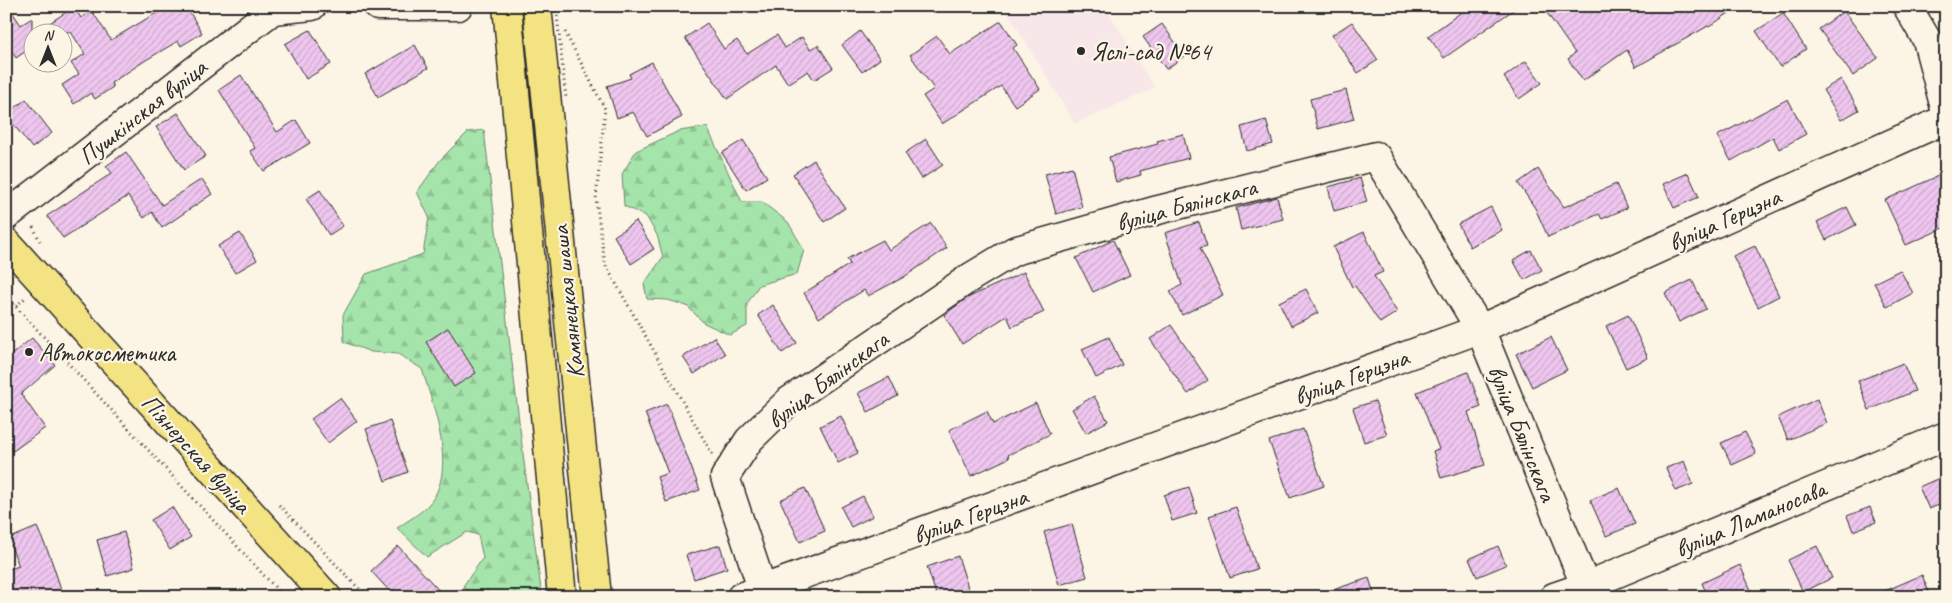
<svg xmlns="http://www.w3.org/2000/svg" width="1952" height="603" viewBox="0 0 1952 603" font-family="Caveat,sans-serif">
	<style>
		.built { fill: #f8e7e8 }
		.forest { fill: url(#forest-firs); stroke: #68886b }
		.building { fill: url(#building-hatch); stroke: #2b2b2b }
		.lines { fill: none; stroke-linecap: round; stroke-linejoin: round }
		.minor-casing { stroke: #2b2b2b; stroke-width: 31 }
		.major-casing { stroke: #2b2b2b; stroke-width: 31 }
		.path { stroke: #2b2b2b; stroke-width: 3; stroke-dasharray: 1 4; stroke-linecap: butt }
		.minor { stroke: #fcf5e5; stroke-width: 28 }
		.major { stroke: #f4e382; stroke-width: 28 }
		.path-bridge { stroke: #2b2b2b; stroke-width: 3; stroke-dasharray: 1 4; stroke-linecap: butt }
		.poi-dot { fill: #2b2b2b; stroke: #fcf5e5; stroke-width: 2 }
		.labels { text-anchor: middle; stroke-width: 4.5; stroke-linejoin: round; paint-order: stroke }
		.poi-label { font-size: 25px; fill: #2b2b2b; stroke: #fcf5e5; text-anchor: start }
		.street-label { font-size: 25px; fill: #2b2b2b; stroke: #fcf5e5 }
	</style>
	<defs>
		<pattern id="forest-firs" width="22" height="20" patternUnits="userSpaceOnUse" patternTransform="scale(1.25)"><rect width="22" height="20" fill="#a5e4ab"/><path d="M5 1l3.5 6h-7zM16 11l3.5 6h-7z" fill="#8ec493"/></pattern>
		<pattern id="building-hatch" width="6" height="6" patternUnits="userSpaceOnUse" patternTransform="scale(1.25)"><rect width="6" height="6" fill="#efc6ef"/><path d="M-1 1l2-2M0 6l6-6M5 7l2-2" fill="none" stroke="#cdaacd"/></pattern>
	</defs>
	<rect width="100%" height="100%" fill="#fcf5e5"/>
	<filter id="ink" filterUnits="userSpaceOnUse"><feTurbulence type="fractalNoise" baseFrequency=".02" numOctaves="2"/><feDisplacementMap in="SourceGraphic" scale="10" xChannelSelector="R" yChannelSelector="G"/><feConvolveMatrix kernelMatrix="1 2 1 2 8 2 1 2 1" color-interpolation-filters="sRGB"/></filter>
	<g filter="url(#ink)">
		<path class="built" d="M1106,8L1155,88L1075,124L1008,13Z"/>
		<path class="forest" d="M707,127L742,202H762L788,222L804,250L797,274L759,285L747,304V326L730,335L704,323L687,306L668,300L647,299L644,284L663,257L657,235L646,216L624,206L622,174L636,151L679,131Z
			M484,130L524,462L542,597H472L463,586L483,558L478,535L467,532L427,557L397,528C407,521 420,514 428,505C459,472 433,406 422,369L398,354L371,352L344,342L343,315L366,274L423,254L429,217L417,192L440,160L468,132Z"/>
		<path class="building" d="M6,6H8L21,25L32,18V47L16,58L6,43Z
			M168,6H186L202,33L181,46L178,41L146,60L111,83L113,87L95,99L91,93L74,104L62,85L79,74L71,63L85,54L71,32H36L74,7L81,18L92,11L111,40Z
			M1470,6H1519L1444,58L1428,36Z
			M1542,6H1624L1629,14L1643,6H1739L1709,27L1708,26L1636,67L1627,50L1583,81L1568,59L1575,53Z
			M1844,11L1878,58L1853,76L1819,29Z
			M1783,13L1806,49L1780,67L1756,31Z
			M1001,21L1017,45L1013,48L1040,89L1015,106L1001,86L942,124L923,96L934,89L910,55L937,36L950,54Z
			M1352,22L1378,60L1358,73L1332,35Z
			M707,23L724,49L737,40L747,54L777,35L785,48L802,37L810,49L818,45L833,68L814,80L808,71L788,84L776,65L727,99L685,38Z
			M1162,24L1185,56L1166,69L1143,37Z
			M310,30L331,64L306,79L285,44Z
			M860,31L880,59L862,72L842,45Z
			M415,45L428,68L378,97L365,74Z
			M1526,61L1542,83L1519,99L1504,77Z
			M652,62L682,117L647,136L633,112L617,118L607,86L631,78L629,74Z
			M241,75L277,132L296,120L310,143L264,171L250,151L255,148L219,90Z
			M1841,79L1859,110L1841,120L1823,90Z
			M1346,90L1354,119L1318,129L1310,99Z
			M26,99L52,133L32,148L6,115Z
			M1788,99L1806,134L1779,149L1773,137L1731,161L1717,136Z
			M178,113L206,156L184,170L156,127Z
			M1266,120L1273,144L1247,151L1241,127Z
			M1183,134L1189,158L1140,171L1141,175L1116,182L1109,157L1158,144L1157,141Z
			M926,139L943,165L921,179L905,153Z
			M743,140L767,177L746,190L722,153Z
			M126,152L162,205L202,179L212,194L162,228L152,212L144,218L128,196L63,238L47,216L112,173L106,166Z
			M814,160L845,208L824,222L793,174Z
			M1072,167L1082,207L1056,214L1045,174Z
			M1538,169L1564,207L1616,184L1627,208L1602,219L1599,214L1548,237L1535,208L1518,183Z
			M1688,173L1699,197L1674,208L1663,184Z
			M1938,176L1946,194V227L1906,245L1885,200Z
			M1360,178L1367,202L1334,211L1328,187Z
			M320,190L343,226L329,235L306,199Z
			M1277,197L1283,219L1241,230L1236,208Z
			M1491,207L1502,230L1470,247L1458,224Z
			M1847,207L1856,225L1826,240L1817,222Z
			M636,221L654,249L631,264L614,236Z
			M1199,222L1207,246L1200,248L1223,295L1182,315L1170,291L1182,285L1165,233Z
			M931,223L947,248L904,277L868,296L864,290L819,318L804,293L850,264L847,259L883,240L889,250Z
			M1364,232L1383,272L1374,276L1397,312L1380,323L1355,286L1352,287L1333,247Z
			M240,233L257,260L235,273L218,246Z
			M1113,240L1130,275L1093,292L1076,258Z
			M1755,246L1779,296L1758,307L1733,256Z
			M1531,250L1542,270L1524,280L1513,260Z
			M1900,270L1913,293L1887,307L1874,283Z
			M1024,272L1044,312L1012,327L1007,316L962,344L944,315L967,298Z
			M1692,280L1706,309L1679,322L1665,293Z
			M1306,289L1318,313L1291,326L1279,302Z
			M773,305L797,343L782,353L758,315Z
			M1628,315L1648,358L1626,368L1606,326Z
			M1171,325L1208,380L1188,394L1150,339Z
			M448,328L476,373L454,387L426,342Z
			M714,337L725,354L694,374L683,357Z
			M1109,337L1122,365L1096,378L1082,349Z
			M1551,337L1567,370L1532,387L1516,354Z
			M32,338L55,365L21,394L45,428L13,451L6,441V359Z
			M1903,363L1915,391L1869,410L1858,381Z
			M1468,372L1481,407L1468,412L1485,465L1441,478L1433,451L1439,449L1417,392Z
			M889,377L898,396L868,412L858,393Z
			M1094,396L1108,421L1086,433L1072,409Z
			M340,398L357,421L328,443L311,419Z
			M1817,399L1827,423L1788,440L1778,417Z
			M1375,401L1387,435L1364,442L1353,408Z
			M1036,403L1050,434L1008,455L1009,458L971,476L949,430L987,411L993,424Z
			M667,404L700,490L666,502L657,477L668,473L645,413Z
			M841,416L858,453L838,463L820,426Z
			M390,421L408,472L385,481L366,429Z
			M1303,429L1324,486L1290,498L1269,441Z
			M1745,432L1756,454L1732,465L1721,443Z
			M1684,461L1693,484L1676,491L1666,468Z
			M1946,475V502L1929,509L1919,487Z
			M1189,487L1197,513L1172,521L1164,495Z
			M805,488L825,531L800,542L780,500Z
			M1619,488L1635,524L1606,536L1590,500Z
			M863,496L873,516L851,527L841,507Z
			M172,507L191,537L170,550L151,520Z
			M1236,507L1257,569L1230,578L1209,516Z
			M1870,507L1876,522L1853,531L1847,516Z
			M1072,524L1087,577L1059,585L1044,532Z
			M37,527L50,556L62,592L47,597H6V570L19,566L8,539Z
			M124,532L134,568L107,576L97,540Z
			M720,545L727,568L694,579L686,555Z
			M398,546L445,597H395L371,571Z
			M1498,546L1506,565L1477,577L1469,559Z
			M1817,546L1832,578L1803,592L1788,560Z
			M958,556L971,597H937L927,567Z
			M1740,565L1754,597H1708L1702,583Z
			M1922,575L1931,597H1871Z
			M1369,578L1375,597H1324L1323,593Z"/>
		<g class="lines">
			<g class="minor-casing">
				<path id="minor" d="M378,6H458
					M1907,6L1927,40L1946,112
					M273,10L312,6
					M6,216L278,6
					M741,597L1480,329L1946,119
					M765,597L725,477L749,440L789,401L971,277L1014,251L1158,210L1376,156L1480,329L1590,597
					M1554,597L1586,586L1946,436"/>
			</g>
			<g class="major-casing">
				<path id="major" d="M507,6L562,597
					M537,6L597,597
					M6,242L327,597"/>
			</g>
			<path class="path" d="M565,32L605,109L596,199L605,264L712,454
				M33,227L40,241
				M6,296L284,597
				M16,306L25,298
				M279,505L367,597"/>
			<use href="#minor" class="minor"/>
			<use href="#major" class="major"/>
			<path class="path-bridge" d="M556,6L566,98"/>
		</g>
	</g>
	<g class="poi-dot">
		<circle cx="1081" cy="51" r="5"/>
		<circle cx="29" cy="352" r="5"/>
	</g>
	<g class="labels">
		<g class="poi-label">
			<text x="1091" y="60">Яслі-сад №64</text>
			<text x="39" y="361">Автокосметика</text>
		</g>
		<g class="street-label">
			<text transform="translate(142 111) rotate(-38)" y="9">Пушкінская вуліца</text>
			<text transform="translate(1186 204) rotate(-15)" y="9">вуліца Бялінскага</text>
			<text transform="translate(1724 219) rotate(-24)" y="9">вуліца Герцэна</text>
			<text transform="translate(567 302) rotate(-96)" y="9">Камянецкая шаша</text>
			<text transform="translate(1351 376) rotate(-20)" y="9">вуліца Герцэна</text>
			<text transform="translate(827 379) rotate(-37)" y="9">вуліца Бялінскага</text>
			<text transform="translate(1523 433) rotate(68)" y="9">вуліца Бялінскага</text>
			<text transform="translate(197 453) rotate(48)" y="9">Піянерская вуліца</text>
			<text transform="translate(970 515) rotate(-20)" y="9">вуліца Герцэна</text>
			<text transform="translate(1750 518) rotate(-23)" y="9">вуліца Ламаносава</text>
		</g>
	</g>
	<rect width="1952" height="603" fill="none" stroke="#fcf5e5" stroke-width="25"/>
	<rect x="12" y="12" width="1927" height="578" fill="none" stroke="#2b2b2b" stroke-width="2" filter="url(#ink)"/>
	<g transform="translate(48 48)"><circle r="24" fill="#fcf5e5" stroke="#a8a49b"/>
	<path d="M0-4L9 19L0 12L-9 19Z" fill="#2b2b2b"/>
	<text y="-8" font-size="14" font-weight="bold" text-anchor="middle" fill="#2b2b2b">N</text>
	</g>
</svg>
